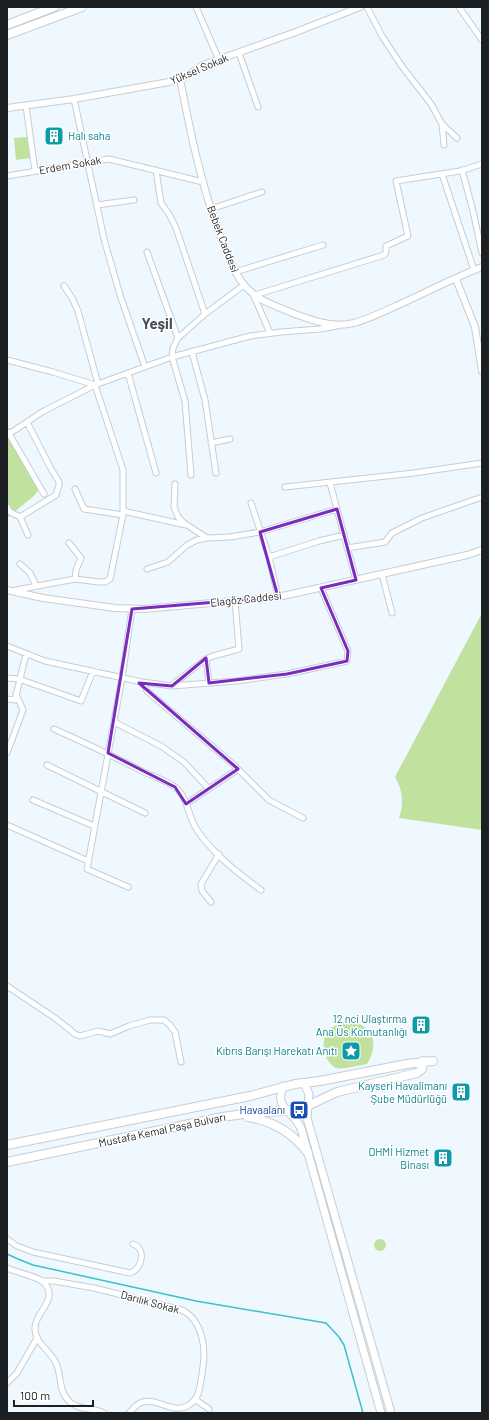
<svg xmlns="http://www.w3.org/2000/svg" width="489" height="1420" viewBox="0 0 489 1420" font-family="Barlow,sans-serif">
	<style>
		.green { fill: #c1e19e }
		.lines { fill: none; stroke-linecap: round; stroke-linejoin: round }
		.stream { stroke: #3bc0ce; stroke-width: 1.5 }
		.minor-casing { stroke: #c4ced6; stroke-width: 7 }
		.tertiary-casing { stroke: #c4ced6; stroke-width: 8 }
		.secondary-casing { stroke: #c4ced6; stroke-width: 9 }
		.primary-casing { stroke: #c4ced6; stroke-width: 10 }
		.minor { stroke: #fff; stroke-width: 5 }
		.tertiary { stroke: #fff; stroke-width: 6 }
		.secondary { stroke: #fff; stroke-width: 7 }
		.primary { stroke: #fff; stroke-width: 8 }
		.marked { fill: none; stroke: #7b2cbf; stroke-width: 3; stroke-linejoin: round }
		.labels { text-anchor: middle; stroke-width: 3; stroke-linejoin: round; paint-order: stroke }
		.street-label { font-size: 11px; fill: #1d2023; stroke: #fff }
		.culture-label { font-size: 11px; fill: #0d838f; stroke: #fff; text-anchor: end }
		.transit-label { font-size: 11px; fill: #164399; stroke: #fff; text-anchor: end }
		.district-label { font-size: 15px; font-weight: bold; fill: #485057; stroke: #fff }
	</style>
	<rect width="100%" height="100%" fill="#eff8ff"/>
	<path class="green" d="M27,137L30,158L16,160L14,138Z
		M7,435L38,490L35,495L7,518Z
		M482,613V830L399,818C404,804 403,790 395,777Z
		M349,1021C373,1025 380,1044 367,1064C360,1065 341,1070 336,1068C332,1066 329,1062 327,1059C317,1040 330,1023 349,1021Z
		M374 1245a6 6 0 1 1 12 0a6 6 0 1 1-12 0Z"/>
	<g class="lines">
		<path class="stream" d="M7,1254L18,1259L33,1265L196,1301L326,1323L339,1337L344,1345L363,1413"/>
		<g class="minor-casing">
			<path id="minor" d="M196,7L219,60
				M367,7L382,36L401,65L431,104L442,124L457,138
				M459,7L482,40
				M239,53L258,107
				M74,99L104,239L120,295L145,367
				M26,106L35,171
				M442,124L444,145
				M156,170L161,203L169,214L176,228L205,314
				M462,170L473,211L482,253
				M442,174L474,270
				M7,176L109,159L203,182
				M97,205L134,200
				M211,209L262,192
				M147,252L178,338
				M235,272L323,245
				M64,286L72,298L78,311L98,384
				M253,294L270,333
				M255,295L384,255L386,252V246L408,236L396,181L460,171L482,164
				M192,352L205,400L216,473
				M7,360L53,372L95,385L123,470V515L110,579L105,582H99L75,579L11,591
				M128,373L156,473
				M8,432L44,494
				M9,434L42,412L95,385L172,357L250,336L281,332L320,329L337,326
				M211,443L230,439
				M191,475L185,401L172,357L173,348L178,338L205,314L244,285
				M330,483L356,580
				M175,484L174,507L178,517L184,523L207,538L230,537L260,532L337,509
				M285,487L414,473L482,463
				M75,489L84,509L123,515
				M251,503L269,557L278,597
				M7,507L10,512L20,517L28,535
				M123,511L186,525
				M20,517L56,495L59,485V482L50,467L27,422
				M69,543L81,558L76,570L75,579
				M347,548L385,542L392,533L422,518L482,497
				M269,557L319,541L344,535
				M20,564L30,573L36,586
				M147,569L168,562L187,545L197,540L207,538
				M382,574L392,613
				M7,646L45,661L142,682L172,686L236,681L287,674L347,661L348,651L321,588
				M206,659L209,683
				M7,678L19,679L81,701L93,671
				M142,682L147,691L234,765L269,800L303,818
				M172,685L206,659L213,656L239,649L235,601
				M7,699L15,700L26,654
				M114,722L161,746L184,762L209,789
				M54,729C83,742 113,756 142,771C152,776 165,780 175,787C188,797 188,817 197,830C213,854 238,873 261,890
				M7,753L23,710L16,694
				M47,765L145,813
				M33,800L94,826
				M186,804L238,769
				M7,825L88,861
				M128,887L87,869L122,678L132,609
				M211,902L202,891L201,884L219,854
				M7,986L55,1018L75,1034L80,1036L98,1031L110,1034L129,1026L150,1020H164L170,1025L175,1032L181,1062
				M7,1239L17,1246L33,1252L130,1273C143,1269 146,1248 133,1244
				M7,1268C17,1273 40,1276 46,1285C57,1300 36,1312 35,1327C34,1343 50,1350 56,1363C62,1376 58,1392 70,1402C80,1411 93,1407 104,1413
				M42,1281H54L94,1288L182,1310C194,1316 199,1326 202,1338C206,1353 203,1366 201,1381C199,1392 198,1400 187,1406C172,1414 159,1398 143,1402C137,1403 133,1409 129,1413
				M7,1383L17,1373L37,1338
				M196,1400L209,1409"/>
		</g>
		<g class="tertiary-casing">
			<path id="tertiary" d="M180,79C191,136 203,193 224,246C230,260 235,275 245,286C259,302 277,306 295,314C314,321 333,328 354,323C368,319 383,312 396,306C425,293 453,278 482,267
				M7,108L74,99L169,82L185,77L203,65L296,32L360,7
				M456,279L475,327L482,371
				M7,590L43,598L115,608L144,609L278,597L467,555L482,550"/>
		</g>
		<g class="secondary-casing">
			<path id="secondary" d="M304,1083L309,1094L307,1118L391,1413
				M283,1086C277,1103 283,1106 294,1118C297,1121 299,1125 301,1128L381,1413"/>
		</g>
		<g class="primary-casing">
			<path id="primary" d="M7,25L54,7
				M7,35L82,7
				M248,1117C273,1121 293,1133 308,1153
				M7,1145L250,1096L295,1084L320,1081L407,1064L433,1061
				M7,1162L223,1117L249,1113L299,1110L337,1092L417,1073L422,1069L423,1061"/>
		</g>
		<use href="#minor" class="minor"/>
		<use href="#tertiary" class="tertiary"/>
		<use href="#secondary" class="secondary"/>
		<use href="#primary" class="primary"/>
	</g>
	<path class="marked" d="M337,509L356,580L321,588L348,651L347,661L287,674L209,683L206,658L172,686L139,683L238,769L186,804L175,787L108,753L132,609L278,597L260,532Z"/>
	<defs>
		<g id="building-square" transform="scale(1)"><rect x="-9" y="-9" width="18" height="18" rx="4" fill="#0f9aa8" stroke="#fff"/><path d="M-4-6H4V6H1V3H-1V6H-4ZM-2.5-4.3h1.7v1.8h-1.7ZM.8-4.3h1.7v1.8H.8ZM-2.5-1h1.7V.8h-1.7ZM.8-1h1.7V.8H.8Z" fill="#fff"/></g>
		<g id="sight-square" transform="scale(1)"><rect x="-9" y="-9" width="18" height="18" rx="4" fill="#0f9aa8" stroke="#fff"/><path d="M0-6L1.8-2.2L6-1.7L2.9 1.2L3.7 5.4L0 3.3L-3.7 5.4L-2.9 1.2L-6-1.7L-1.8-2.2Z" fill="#fff"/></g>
		<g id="bus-square" transform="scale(1)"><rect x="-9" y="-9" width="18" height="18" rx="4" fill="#1a4fb4" stroke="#fff"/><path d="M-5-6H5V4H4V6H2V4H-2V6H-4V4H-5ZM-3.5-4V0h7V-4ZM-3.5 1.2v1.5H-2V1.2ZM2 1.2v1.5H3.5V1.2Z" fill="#fff"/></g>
	</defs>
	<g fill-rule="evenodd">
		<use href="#building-square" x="54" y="136"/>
		<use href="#building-square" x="421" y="1025"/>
		<use href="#sight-square" x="351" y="1051"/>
		<use href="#building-square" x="461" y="1092"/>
		<use href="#bus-square" x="299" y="1110"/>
		<use href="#building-square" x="443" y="1158"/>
	</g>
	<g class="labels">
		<g class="street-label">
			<text transform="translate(199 69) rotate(-23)" y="4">Yüksel Sokak</text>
			<text transform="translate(70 165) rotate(-10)" y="4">Erdem Sokak</text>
			<text transform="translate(223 239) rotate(69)" y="4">Bebek Caddesi</text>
			<text transform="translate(246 599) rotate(-6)" y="4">Elagöz Caddesi</text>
			<text transform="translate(162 1130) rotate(-12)" y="4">Mustafa Kemal Paşa Bulvarı</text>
			<text transform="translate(150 1302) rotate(15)" y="4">Darılık Sokak</text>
		</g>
		<g class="culture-label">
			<text x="68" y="140" text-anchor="start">Halı saha</text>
			<text x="407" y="1023">12 nci Ulaştırma<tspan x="407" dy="13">Ana Üs Komutanlığı</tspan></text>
			<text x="337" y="1055">Kıbrıs Barışı Harekatı Anıtı</text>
			<text x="447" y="1090">Kayseri Havalimanı<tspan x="447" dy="13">Şube Müdürlüğü</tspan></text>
			<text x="429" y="1156">DHMİ Hizmet<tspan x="429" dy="13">Binası</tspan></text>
		</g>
		<g class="transit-label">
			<text x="285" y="1114">Havaalanı</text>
		</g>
		<g class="district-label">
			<text x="157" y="329">Yeşil</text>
		</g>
	</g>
	<rect width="489" height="1420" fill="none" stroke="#1d2023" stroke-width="16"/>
	<path d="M14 1400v6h79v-6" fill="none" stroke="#1d2023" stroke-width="2"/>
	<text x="20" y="1400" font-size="12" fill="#1d2023" stroke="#ffffff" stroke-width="3" paint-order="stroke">100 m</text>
</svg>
